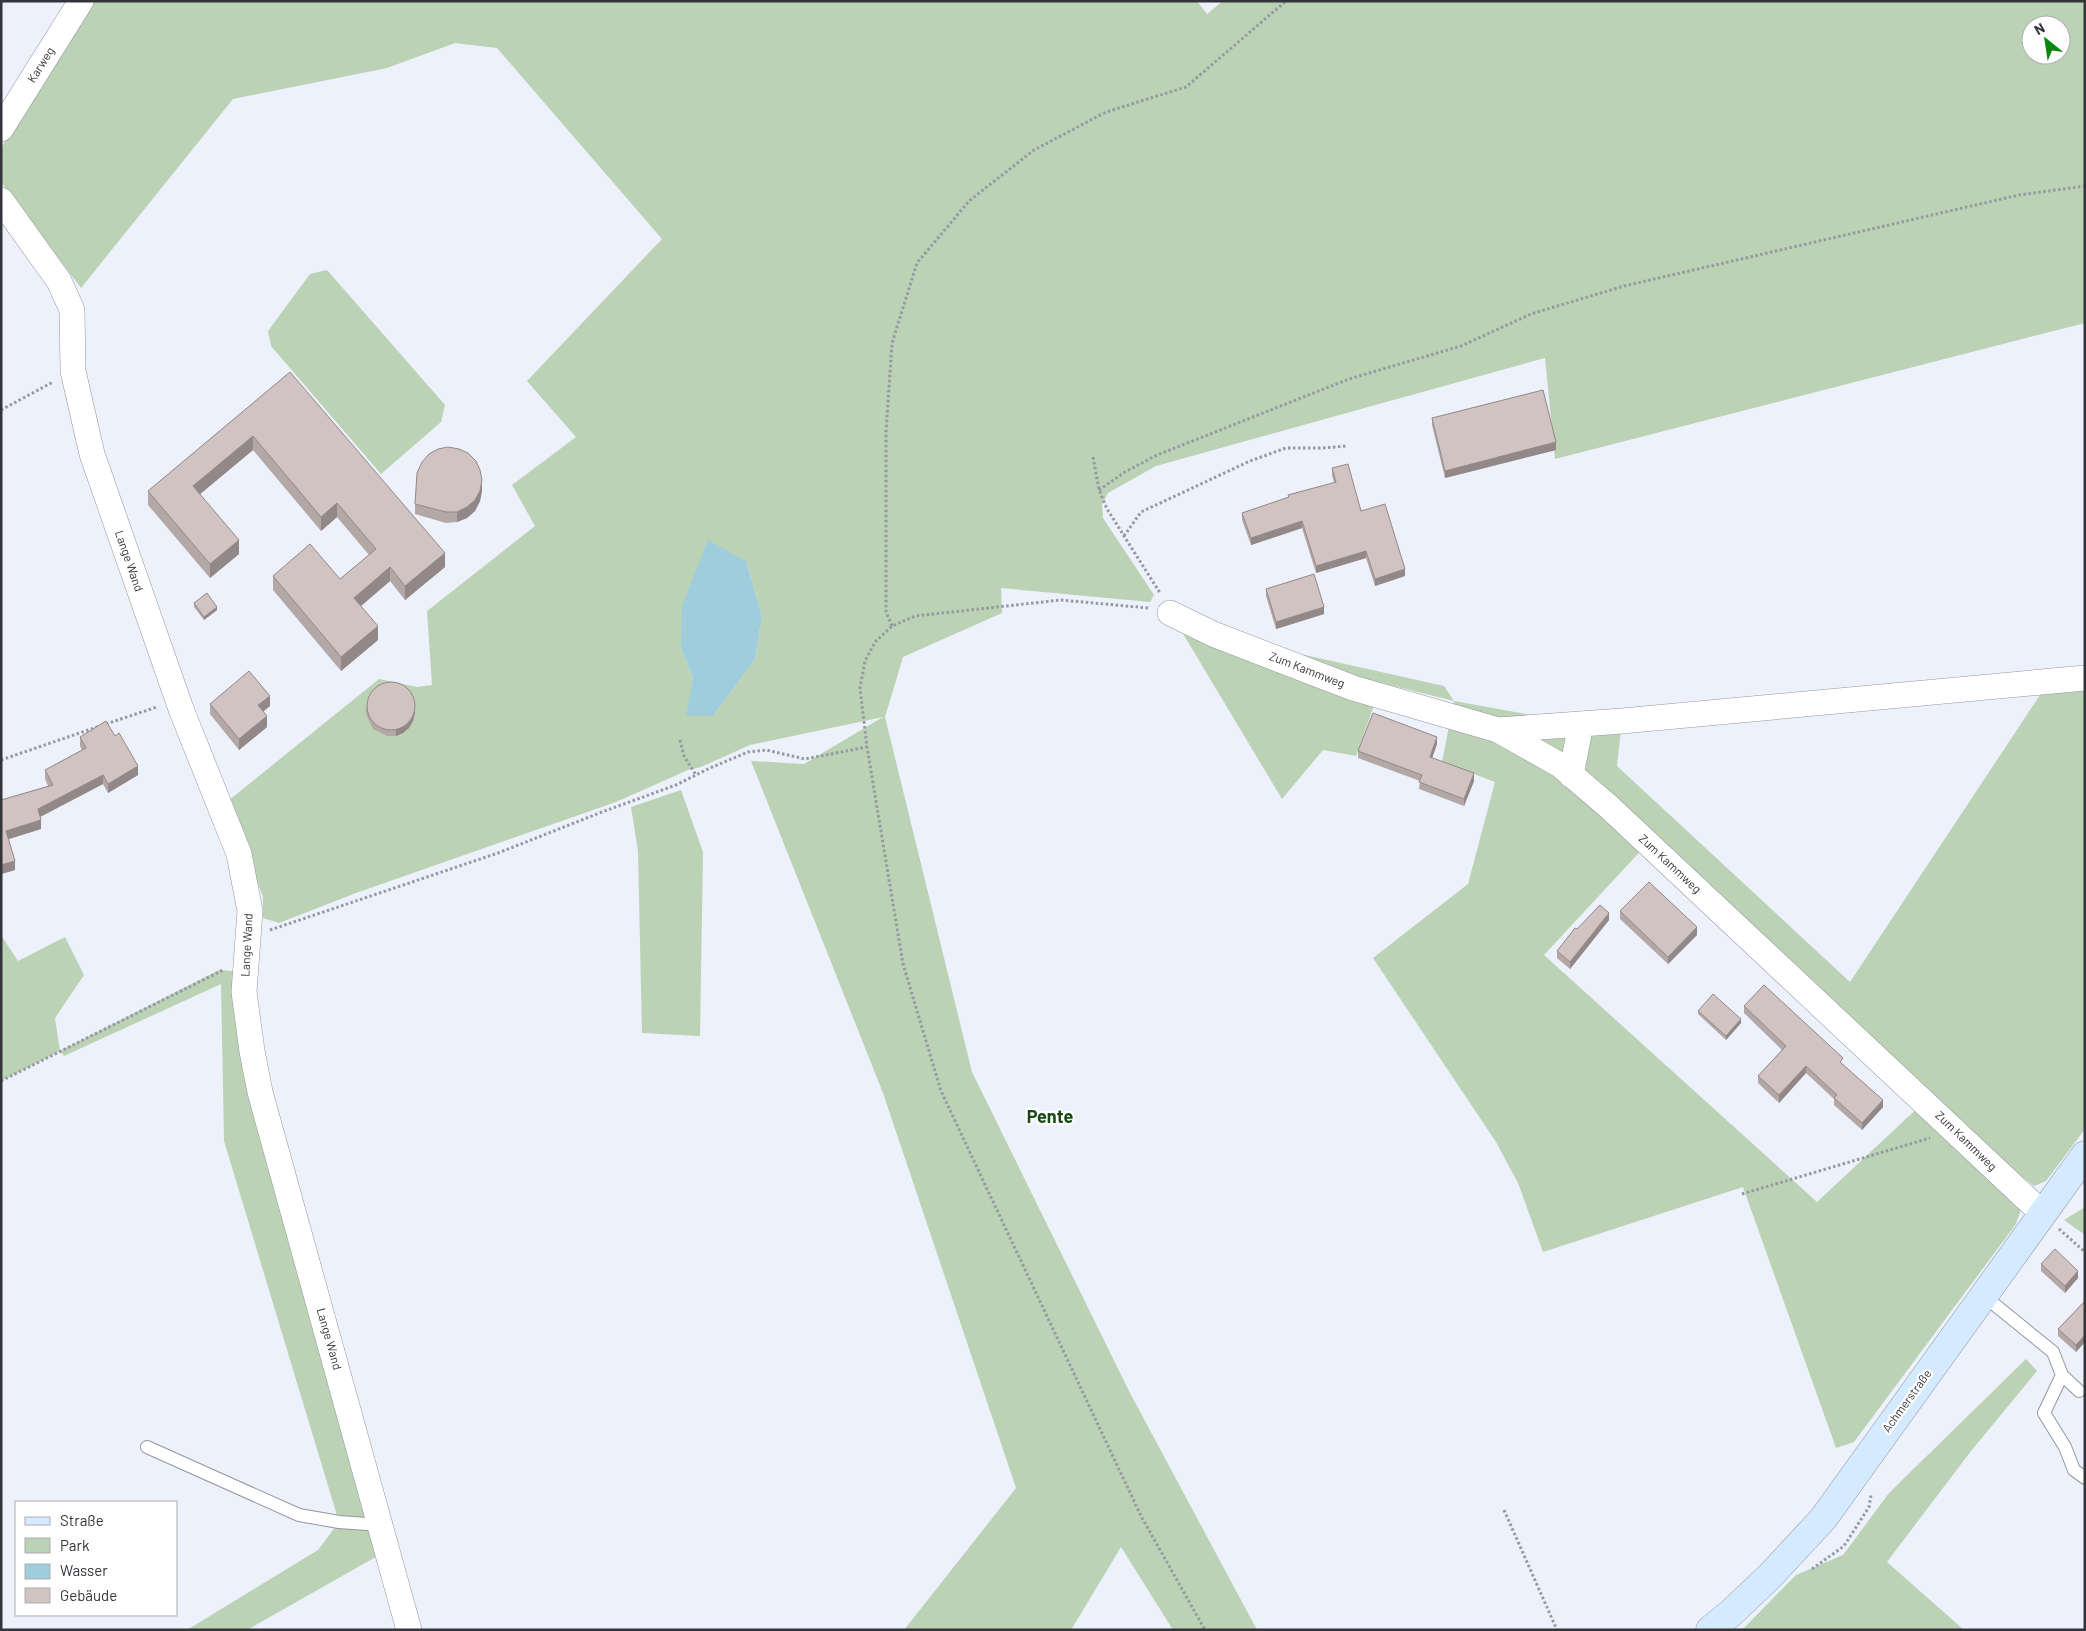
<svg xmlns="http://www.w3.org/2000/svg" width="2086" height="1631" viewBox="0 0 2086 1631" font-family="Barlow,sans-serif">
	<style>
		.green { fill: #bbd2b5; fill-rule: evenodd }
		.water { fill: #9fcddc }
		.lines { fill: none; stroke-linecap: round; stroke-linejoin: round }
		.lane-casing { stroke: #9397a1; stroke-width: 14 }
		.street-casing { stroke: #9397a1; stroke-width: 26 }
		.secondary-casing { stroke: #9397a1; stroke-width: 29 }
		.path { stroke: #9699a2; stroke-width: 3; stroke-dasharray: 2.5 2.5; stroke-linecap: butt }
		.lane { stroke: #fff; stroke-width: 12 }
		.street { stroke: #fff; stroke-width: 25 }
		.secondary { stroke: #d3eaff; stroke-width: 28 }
		.wall { fill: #b4a8a6 }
		.shaded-wall { fill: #928887 }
		.building { fill: #d1c3c1; stroke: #928887 }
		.labels { text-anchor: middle; stroke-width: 4.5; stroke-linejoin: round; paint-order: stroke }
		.street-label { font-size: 12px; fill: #33353a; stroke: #fefefe }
		.district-label { font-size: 18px; font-weight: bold; fill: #174b15; stroke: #fefefe }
	</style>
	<rect width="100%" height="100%" fill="#ecf1fc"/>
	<path class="green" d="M92,1H1197L1207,14L1223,1H2085V323L1555,459L1545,358L1156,466L1108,493L1102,504L1103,518L1154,595L1150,602L1001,588L1002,613L903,657L885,717L972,1072L1130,1393L1257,1630H1173L1121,1547L1071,1630H904L1016,1488L883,1093L751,761L804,764L883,717L750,745L701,767L688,770L616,802L356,893L279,923L263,918V897L228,801L379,679L417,687L432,685L427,611L535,526L512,485L576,437L527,381L662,239L497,48L455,43L387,68L233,99L81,288L1,182V148ZM2031,25H2061V55H2031ZM746,561L762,616L755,659L713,716H687L693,678L681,648Z
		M327,270L445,405L441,422L381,474L271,346L268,331L310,274Z
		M1179,627L1444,686L1454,701L1581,724L1622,721L1617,766L1850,982L2046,686L2085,682V1129L2046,1181L2034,1186L1928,1105L2021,1209L2016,1224L1854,1442L1836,1448L1743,1187L1543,1252L1518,1183L1496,1142L1373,958L1468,884L1495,782L1442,762L1454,701L1382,683L1356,756L1323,750L1282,799ZM1648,843L1924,1102L1817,1202L1544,955Z
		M681,790L703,852L700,1036L642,1033L638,851L631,807Z
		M1,935L18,961L65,937L84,975L55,1018L60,1051L219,970L233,971L249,1082L388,1550L247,1630H187L318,1550L339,1522L224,1141L221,984L64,1056L60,1051L1,1081Z
		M2085,1207V1235L2064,1220Z
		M2026,1359L2037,1371L1971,1451L1887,1562L1964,1630H1742L1796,1575L1843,1555L1889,1493Z"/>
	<path class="water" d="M708,540L746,561L762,616L755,659L713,716H686L693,678L681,648L682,606Z"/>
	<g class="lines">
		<g class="lane-casing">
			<path id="lane" d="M1984,1296L2053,1352L2062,1375L2079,1391
				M2062,1375L2044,1413L2065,1447L2074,1470L2085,1478
				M147,1447L299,1515L339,1522L381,1525"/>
		</g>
		<g class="street-casing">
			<path id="street" d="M1,129L81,1
				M1,200L59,281L72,310L73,371L92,454L181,709L239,854L250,911L244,992L252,1051L260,1092L409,1630
				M1170,613L1213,634L1353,688L1498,730L1560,765L1608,806L2043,1214
				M1498,730L1622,721L2085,678
				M1571,775L1581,724"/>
		</g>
		<g class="secondary-casing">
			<path id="secondary" d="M1710,1630L1731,1613L1770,1576L1823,1519L2085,1155"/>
		</g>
		<path class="path" d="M1,410L53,382
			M1093,457L1099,490L1107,509L1160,593
			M1099,490L1125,472L1157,455L1349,379L1461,346L1531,314L1624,286L2019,195L2085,186
			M1124,536L1141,512L1250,461L1286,448H1323L1347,446
			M1148,608L1061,600L915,616L892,626L875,642L865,661L860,688L867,747L903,964L941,1091L1141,1516L1205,1630
			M892,626L886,612V432L892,343L917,263L969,201L1034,150L1106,112L1186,87L1286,1
			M106,724L157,707
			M680,740L684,756L696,775
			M1,760L100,726
			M270,930L498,853L602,812L676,785L710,768L748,752L766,750L805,759L867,747
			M1,1081L223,970
			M1742,1194L1930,1138
			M2059,1229L2085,1252
			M1504,1510L1557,1630
			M1812,1569L1844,1546L1869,1507L1871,1495"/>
		<use href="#lane" class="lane"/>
		<use href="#street" class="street"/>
		<use href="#secondary" class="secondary"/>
	</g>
	<path class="wall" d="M290,372L445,567L405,600L390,581L361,606L378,640L341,671L273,590V576L340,579L369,555L337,517L321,531L253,450L200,494L239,554L210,578L148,505V491Z
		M1432,418L1556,450L1445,478L1432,425Z
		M1332,468L1361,511L1405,576L1375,586L1366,558L1316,573L1302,528L1251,545L1242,520V513L1288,498V495L1334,483L1332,475Z
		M482,491L480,501L475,511L467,518L457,522L446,523L415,514V504Z
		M1266,589L1324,614L1276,629L1266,596Z
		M194,603L217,610L204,620L194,607Z
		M210,704L270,706L263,711L267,727L239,750L210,714Z
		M366,707L415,713L413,721L409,728L403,733L396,736H387L373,729L366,714Z
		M80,737L138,775L108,793L103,784L40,817L41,829L8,839L15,870L1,874V800L48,786L45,779V770L82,750L80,746Z
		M1437,744L1432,758L1474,781L1464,806L1419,789L1420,781L1358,758V751Z
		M1620,911L1697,935L1668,964L1620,919Z
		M1609,920L1570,969L1557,958V951L1577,929Z
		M1744,1006L1843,1064L1883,1107L1862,1130L1834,1105V1099L1806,1073L1779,1103L1758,1083V1076L1782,1050L1744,1013Z
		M1698,1011L1741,1023L1726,1040L1698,1014Z
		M2041,1264L2078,1278L2065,1293L2041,1271Z
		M2085,1301V1342L2076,1352L2058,1336V1329Z"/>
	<path class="shaded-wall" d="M253,436V450L193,500V486Z
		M1556,442V450L1445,478V471Z
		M482,480V491L480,501L475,511L467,518L457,522V512Z
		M337,503V517L321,531V517Z
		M1302,521V528L1251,545V538Z
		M239,540V554L210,578V564Z
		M1366,551V558L1316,573V566Z
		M445,553V567L405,600V586Z
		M390,567V581L354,612V598Z
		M1405,569V576L1375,586V579Z
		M217,607V610L204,620V617Z
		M1324,607V614L1276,629V622Z
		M378,626V640L341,671V657Z
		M270,696V706L258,716V705Z
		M415,706V713L413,721L409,728L403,733L396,736V729Z
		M267,716V727L239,750V739Z
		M1437,737V744L1430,764V757Z
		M138,766V775L108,793V784Z
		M1474,773V781L1464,806V799Z
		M103,775V784L38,818V809Z
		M41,820V829L6,840V831Z
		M15,861V870L1,874V865Z
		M1609,913V920L1570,969V962Z
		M1697,927V935L1668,964V957Z
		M1741,1019V1023L1726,1040V1036Z
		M1806,1066V1073L1779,1103V1095Z
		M1883,1100V1107L1862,1130V1123Z
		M2078,1271V1278L2065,1293V1286Z
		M2085,1335V1342L2076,1352V1345Z"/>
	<path class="building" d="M290,372L445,553L405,586L390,567L354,598L378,626L341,657L273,576L310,544L340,579L376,549L337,503L321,517L253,436L193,486L239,540L210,564L148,491Z
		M1543,390L1556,442L1445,471L1432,418Z
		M448,447L459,449L468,453L476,461L480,470L482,480L480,491L475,500L467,507L457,512H446L415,504L417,473L422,462L429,454L438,449Z
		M1348,464L1361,511L1385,504L1405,569L1375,579L1366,551L1316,566L1302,521L1251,538L1242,513L1289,497L1288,495L1336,482L1332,468Z
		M1314,574L1324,607L1276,622L1266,589Z
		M207,593L217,607L204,617L194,603Z
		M249,671L270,696L258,705L267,716L239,739L210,704Z
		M367 706a24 24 0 1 1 48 0a24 24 0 1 1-48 0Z
		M1373,713L1437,737L1430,757L1474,773L1464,799L1419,782L1422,775L1358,751Z
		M106,721L115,736L119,733L138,766L108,784L103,775L38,809L41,820L6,831L15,861L1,865V800L53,785L45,770L86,748L80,737Z
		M1649,882L1697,927L1668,957L1620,911Z
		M1600,905L1609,913L1570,962L1557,951L1575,928L1577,929Z
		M1764,985L1843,1058L1840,1062L1883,1100L1862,1123L1834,1098L1837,1095L1806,1066L1779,1095L1758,1076L1786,1046L1744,1006Z
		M1713,994L1741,1019L1726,1036L1698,1011Z
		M2055,1249L2078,1271L2065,1286L2041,1264Z
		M2085,1301V1335L2076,1345L2058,1329Z"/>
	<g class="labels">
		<g class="street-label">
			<text transform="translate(41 65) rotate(-58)" y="4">Karweg</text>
			<text transform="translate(129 561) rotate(71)" y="4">Lange Wand</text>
			<text transform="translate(1307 670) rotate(21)" y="4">Zum Kammweg</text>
			<text transform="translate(1670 864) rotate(43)" y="4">Zum Kammweg</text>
			<text transform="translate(247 945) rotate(-87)" y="4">Lange Wand</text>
			<text transform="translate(1966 1141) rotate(44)" y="4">Zum Kammweg</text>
			<text transform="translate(329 1339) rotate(74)" y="4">Lange Wand</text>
			<text transform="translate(1907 1401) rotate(-54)" y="4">Achmerstraße</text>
		</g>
		<g class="district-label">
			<text x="1050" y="1123">Pente</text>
		</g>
	</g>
	<rect width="2086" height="1631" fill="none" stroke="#33353a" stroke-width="5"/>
	<rect x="15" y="1501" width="162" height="115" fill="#fefefe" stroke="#adaeb0"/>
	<rect x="25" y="1517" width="25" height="8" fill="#d3eaff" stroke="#adaeb0"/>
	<text x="60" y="1526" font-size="15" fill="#33353a">Straße</text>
	<rect x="25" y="1538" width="25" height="15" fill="#bbd2b5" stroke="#adaeb0"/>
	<text x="60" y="1551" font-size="15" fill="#33353a">Park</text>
	<rect x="25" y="1564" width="25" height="15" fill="#9fcddc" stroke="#adaeb0"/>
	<text x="60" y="1576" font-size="15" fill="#33353a">Wasser</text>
	<rect x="25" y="1588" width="25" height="15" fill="#d1c3c1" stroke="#adaeb0"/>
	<text x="60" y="1601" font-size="15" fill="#33353a">Gebäude</text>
	<g transform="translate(2046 40) rotate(330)"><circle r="24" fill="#fefefe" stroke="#adaeb0"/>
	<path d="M0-4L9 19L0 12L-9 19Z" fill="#07880d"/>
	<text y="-8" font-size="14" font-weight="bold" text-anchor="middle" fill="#33353a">N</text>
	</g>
</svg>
